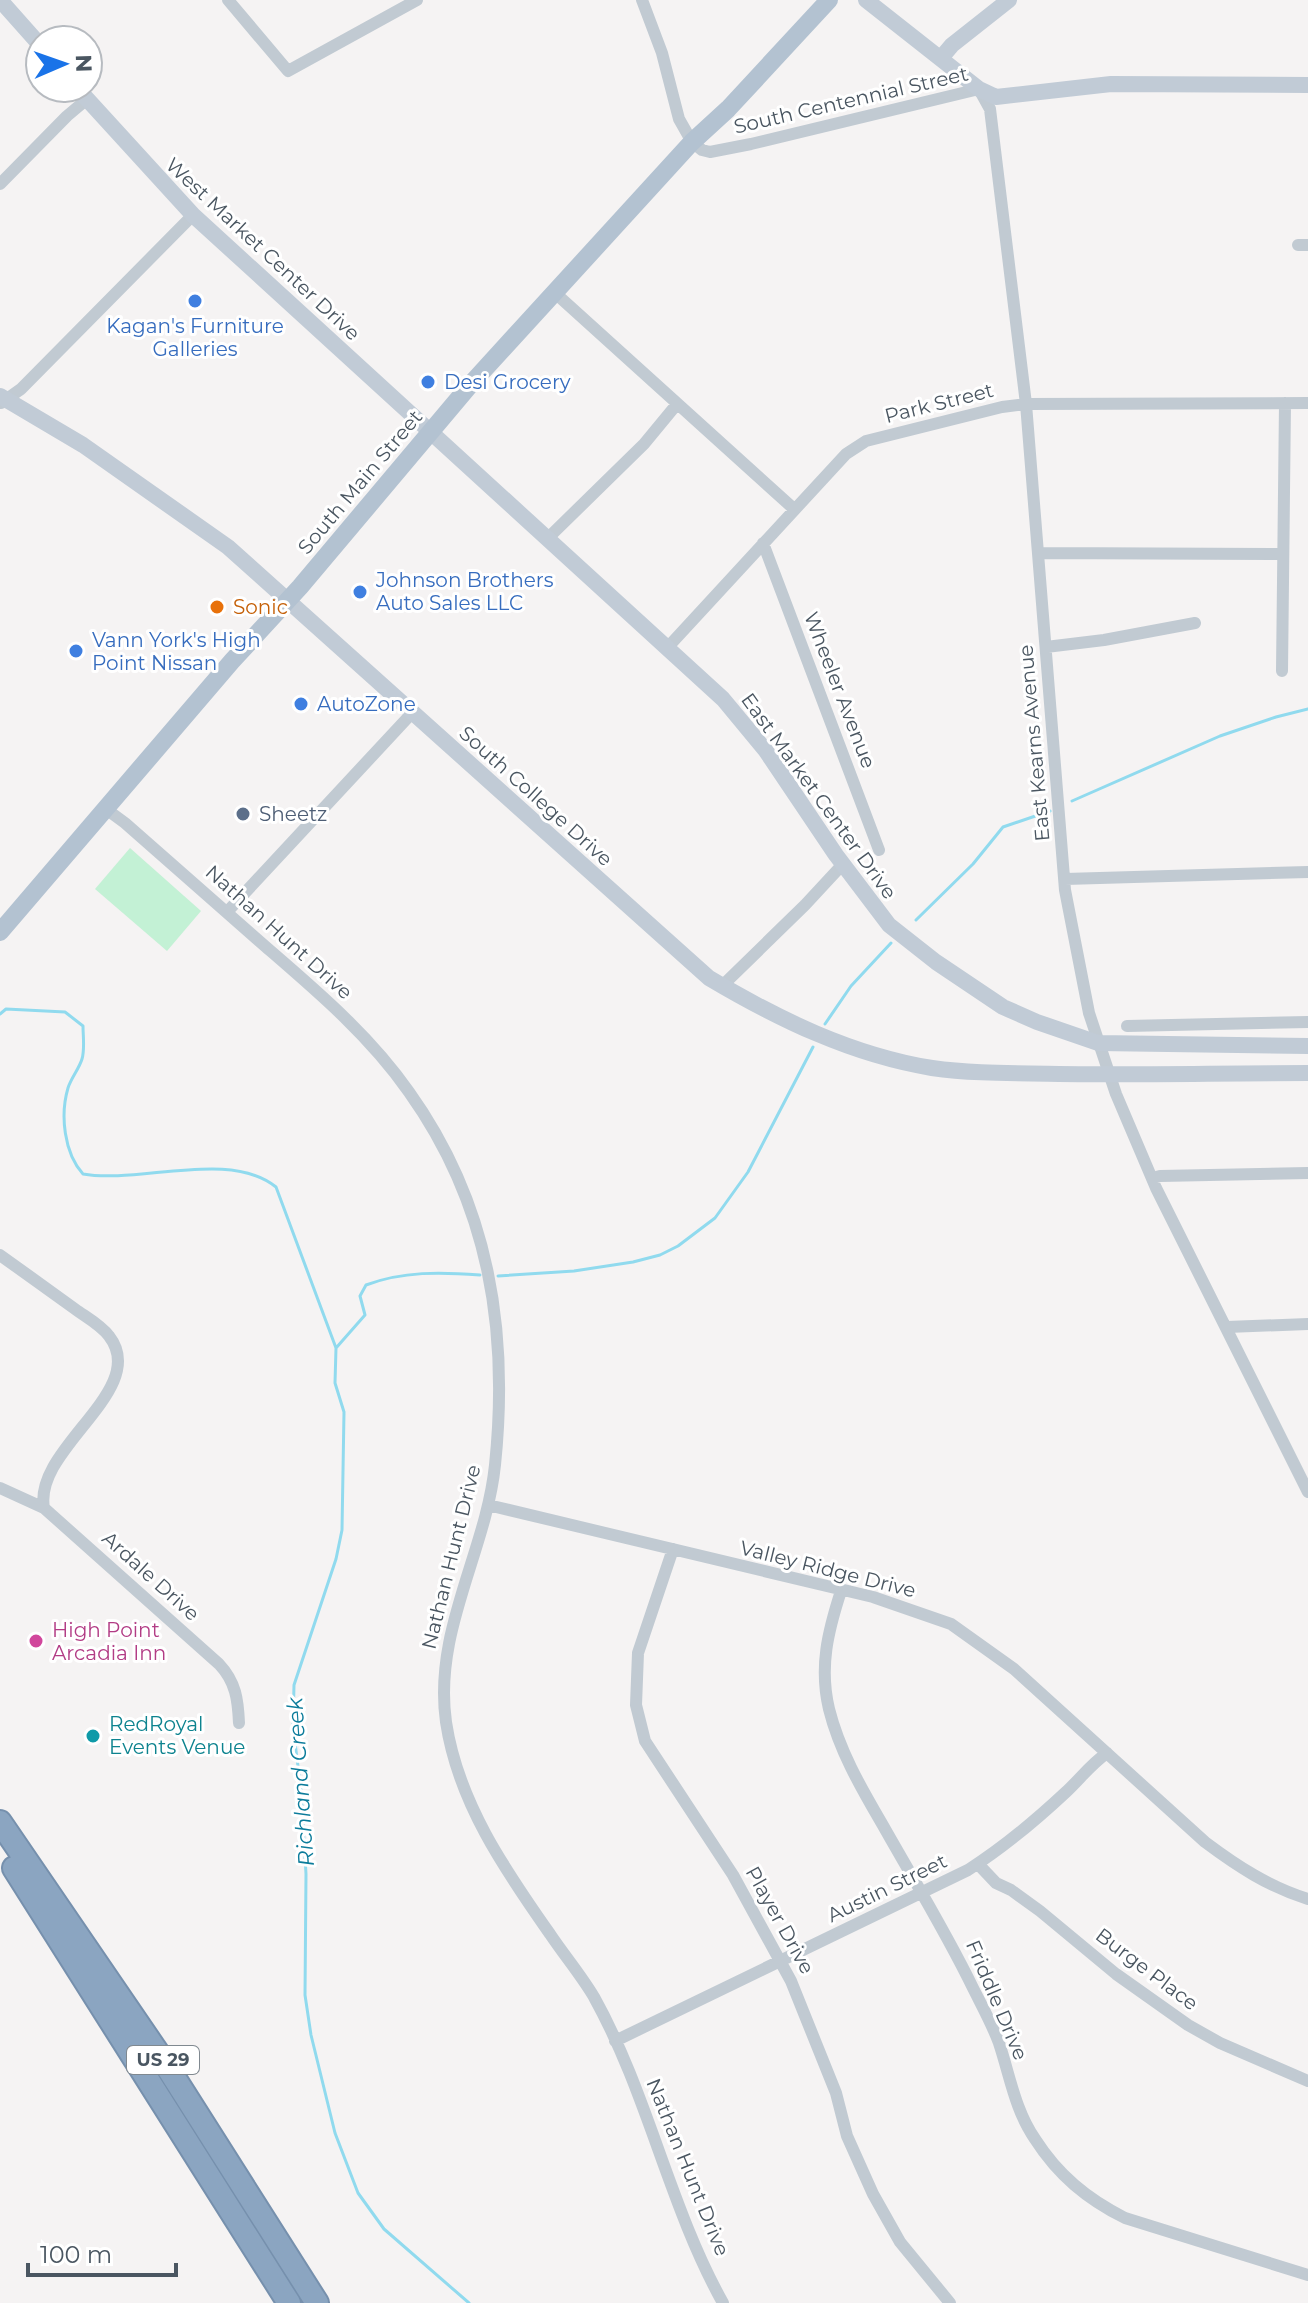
<svg xmlns="http://www.w3.org/2000/svg" width="1308" height="2303" viewBox="0 0 1308 2303" font-family="Montserrat,sans-serif">
	<style>
		.green { fill: #c3f1d5 }
		.lines { fill: none; stroke-linecap: round; stroke-linejoin: round }
		.stream { stroke: #90daee; stroke-width: 3 }
		.highway-casing { stroke: #7690ad; stroke-width: 26 }
		.street { stroke: #c1cad2; stroke-width: 12 }
		.secondary { stroke: #c1cbd6; stroke-width: 16 }
		.primary { stroke: #b3c2d1; stroke-width: 18 }
		.highway { stroke: #8ba5c1; stroke-width: 22 }
		.shop-dot { fill: #3f7fe0; stroke: #fff; stroke-width: 3 }
		.food-dot { fill: #e8710a; stroke: #fff; stroke-width: 3 }
		.service-dot { fill: #5c6f8a; stroke: #fff; stroke-width: 3 }
		.hotel-dot { fill: #d1479c; stroke: #fff; stroke-width: 3 }
		.culture-dot { fill: #0f9aa8; stroke: #fff; stroke-width: 3 }
		.labels { text-anchor: middle; stroke-width: 6; stroke-linejoin: round; paint-order: stroke }
		.shield { fill: #fff; stroke: #808990; stroke-width: 2 }
		.shield-label { font-size: 18px; font-weight: bold; fill: #4a5661 }
		.street-label { font-size: 20px; fill: #4a5661; stroke: #fff }
		.shop-label { font-size: 20px; fill: #366cbe; stroke: #fff; text-anchor: start }
		.food-label { font-size: 20px; fill: #c56008; stroke: #fff; text-anchor: start }
		.service-label { font-size: 20px; fill: #4e5e75; stroke: #fff; text-anchor: start }
		.hotel-label { font-size: 20px; fill: #b23c85; stroke: #fff; text-anchor: start }
		.culture-label { font-size: 20px; fill: #0d838f; stroke: #fff; text-anchor: start }
		.water-label { font-size: 22px; font-style: italic; fill: #0c7c9b; stroke: #fff }
	</style>
	<rect width="100%" height="100%" fill="#f5f3f3"/>
	<path class="green" d="M130,848L201,911L167,951L95,889Z"/>
	<g class="lines">
		<path class="stream" d="M1072,801L1220,736L1276,717L1308,709
			M916,920L973,864L1003,827L1050,811
			M0,1014L6,1009L65,1012L83,1026C83,1036 85,1049 82,1059C79,1069 71,1078 68,1088C60,1115 64,1153 83,1174C139,1184 229,1149 276,1187L336,1348L335,1383L344,1412L342,1530L336,1559L294,1685L293,1727L301,1790L306,1874L305,1995L311,2035L335,2133L358,2193L384,2229L469,2303
			M825,1024L851,986L891,943
			M498,1276L574,1271L633,1262L660,1255L678,1246L715,1218L748,1172L813,1047
			M336,1348L365,1315L360,1296L366,1285C403,1271 441,1272 480,1275"/>
		<g class="highway-casing">
			<path id="highway" d="M0,1822L166,2065L317,2303
				M14,1868L289,2303"/>
		</g>
		<path class="street" d="M228,0L288,71L417,0
			M642,0L662,53L679,119L692,142L702,150L710,152L751,144L979,89L990,109L1026,404L1065,890L1089,1013L1116,1094L1156,1188L1308,1492
			M0,184L67,116L86,100
			M1298,245H1308
			M554,292L794,509
			M1,403L21,389L193,215
			M547,539L644,444L677,404
			M763,543L879,850
			M1038,553L1283,554
			M668,647L846,454L866,441L1002,407L1026,404L1308,403
			M1046,647L1104,640L1195,623
			M1282,671L1285,403
			M106,809L125,823C172,864 219,906 266,947C317,991 370,1036 409,1092C489,1204 509,1330 495,1465C486,1552 433,1631 446,1722C458,1802 505,1870 550,1934C564,1955 581,1975 594,1997C648,2094 669,2206 723,2303
			M1065,879L1308,872
			M227,912L413,712
			M722,986L805,905L843,864
			M1127,1026L1308,1022
			M1153,1178L1160,1176L1308,1173
			M0,1255C25,1273 50,1291 75,1309C86,1317 101,1325 109,1336C151,1390 33,1448 44,1508
			M1227,1327L1308,1324
			M0,1488L44,1508L219,1664C236,1682 238,1700 239,1723
			M488,1505L873,1597L951,1624L1014,1669L1205,1842C1237,1866 1269,1887 1308,1899
			M673,1549L638,1653L636,1705L645,1741L733,1875L791,1981L836,2093L847,2136L873,2194L900,2242L950,2303
			M841,1591C828,1631 819,1667 829,1709C840,1753 863,1791 885,1829C915,1882 947,1934 973,1988C982,2006 992,2024 999,2043C1010,2076 1015,2110 1035,2139C1058,2175 1087,2199 1125,2218L1308,2275
			M978,1864L996,1883L1011,1890L1040,1911L1116,1974L1188,2025L1220,2043L1308,2081
			M615,2041L968,1870C1004,1847 1035,1821 1066,1792C1080,1779 1091,1764 1107,1753"/>
		<path class="secondary" d="M0,0L40,45
			M866,0L979,89L996,97L1111,84L1308,85
			M941,58L952,45L1009,0
			M77,88L193,215L723,699L766,751L836,855L889,925L936,962L1003,1007L1037,1022L1098,1043L1308,1046
			M0,396L83,445L228,547L709,978C778,1019 852,1055 932,1068C974,1074 1017,1073 1059,1074C1142,1075 1225,1073 1308,1073"/>
		<path class="primary" d="M0,932L232,661L300,587L470,385L692,142L728,109L829,0"/>
		<use href="#highway" class="highway"/>
	</g>
	<g class="shop-dot">
		<circle cx="195" cy="301" r="8"/>
		<circle cx="428" cy="382" r="8"/>
		<circle cx="360" cy="592" r="8"/>
		<circle cx="76" cy="651" r="8"/>
		<circle cx="301" cy="704" r="8"/>
	</g>
	<circle class="food-dot" cx="217" cy="607" r="8"/>
	<circle class="service-dot" cx="243" cy="814" r="8"/>
	<circle class="hotel-dot" cx="36" cy="1641" r="8"/>
	<circle class="culture-dot" cx="93" cy="1736" r="8"/>
	<g class="labels">
		<rect class="shield" x="127" y="2046" width="72" height="28" rx="6"/>
		<g class="shield-label">
			<text x="163" y="2066">US 29</text>
		</g>
		<g class="street-label">
			<text transform="translate(851 100) rotate(-13)" y="7">South Centennial Street</text>
			<text transform="translate(263 249) rotate(43)" y="7">West Market Center Drive</text>
			<text transform="translate(939 403) rotate(-14)" y="7">Park Street</text>
			<text transform="translate(360 482) rotate(-50)" y="7">South Main Street</text>
			<text transform="translate(840 690) rotate(69)" y="7">Wheeler Avenue</text>
			<text transform="translate(1034 743) rotate(-95)" y="7">East Kearns Avenue</text>
			<text transform="translate(536 796) rotate(42)" y="7">South College Drive</text>
			<text transform="translate(819 796) rotate(54)" y="7">East Market Center Drive</text>
			<text transform="translate(279 932) rotate(42)" y="7">Nathan Hunt Drive</text>
			<text transform="translate(451 1557) rotate(-76)" y="7">Nathan Hunt Drive</text>
			<text transform="translate(828 1569) rotate(14)" y="7">Valley Ridge Drive</text>
			<text transform="translate(151 1576) rotate(42)" y="7">Ardale Drive</text>
			<text transform="translate(887 1888) rotate(-26)" y="7">Austin Street</text>
			<text transform="translate(780 1920) rotate(61)" y="7">Player Drive</text>
			<text transform="translate(1147 1969) rotate(37)" y="7">Burge Place</text>
			<text transform="translate(997 2000) rotate(67)" y="7">Friddle Drive</text>
			<text transform="translate(688 2167) rotate(68)" y="7">Nathan Hunt Drive</text>
		</g>
		<g class="shop-label">
			<text x="195" y="333" text-anchor="middle">Kagan's Furniture<tspan x="195" dy="23">Galleries</tspan></text>
			<text x="444" y="389">Desi Grocery</text>
			<text x="376" y="587">Johnson Brothers<tspan x="376" dy="23">Auto Sales LLC</tspan></text>
			<text x="92" y="647">Vann York's High<tspan x="92" dy="23">Point Nissan</tspan></text>
			<text x="317" y="711">AutoZone</text>
		</g>
		<g class="food-label">
			<text x="233" y="614">Sonic</text>
		</g>
		<g class="service-label">
			<text x="259" y="821">Sheetz</text>
		</g>
		<g class="hotel-label">
			<text x="52" y="1637">High Point<tspan x="52" dy="23">Arcadia Inn</tspan></text>
		</g>
		<g class="culture-label">
			<text x="109" y="1731">RedRoyal<tspan x="109" dy="23">Events Venue</tspan></text>
		</g>
		<g class="water-label">
			<text transform="translate(300 1782) rotate(-94)" y="8">Richland Creek</text>
		</g>
	</g>
	<g transform="translate(64 64) rotate(88)"><circle r="38" fill="#ffffff" stroke="#b7bbc0" stroke-width="2"/>
	<path d="M0-6L14 30L0 20L-14 30Z" fill="#1a73e8"/>
	<text y="-12" font-size="22" font-weight="bold" text-anchor="middle" fill="#4a5661">N</text>
	</g>
	<path d="M28 2263v12h148v-12" fill="none" stroke="#4a5661" stroke-width="4"/>
	<text x="40" y="2263" font-size="24" fill="#4a5661" stroke="#ffffff" stroke-width="6" paint-order="stroke">100 m</text>
</svg>
